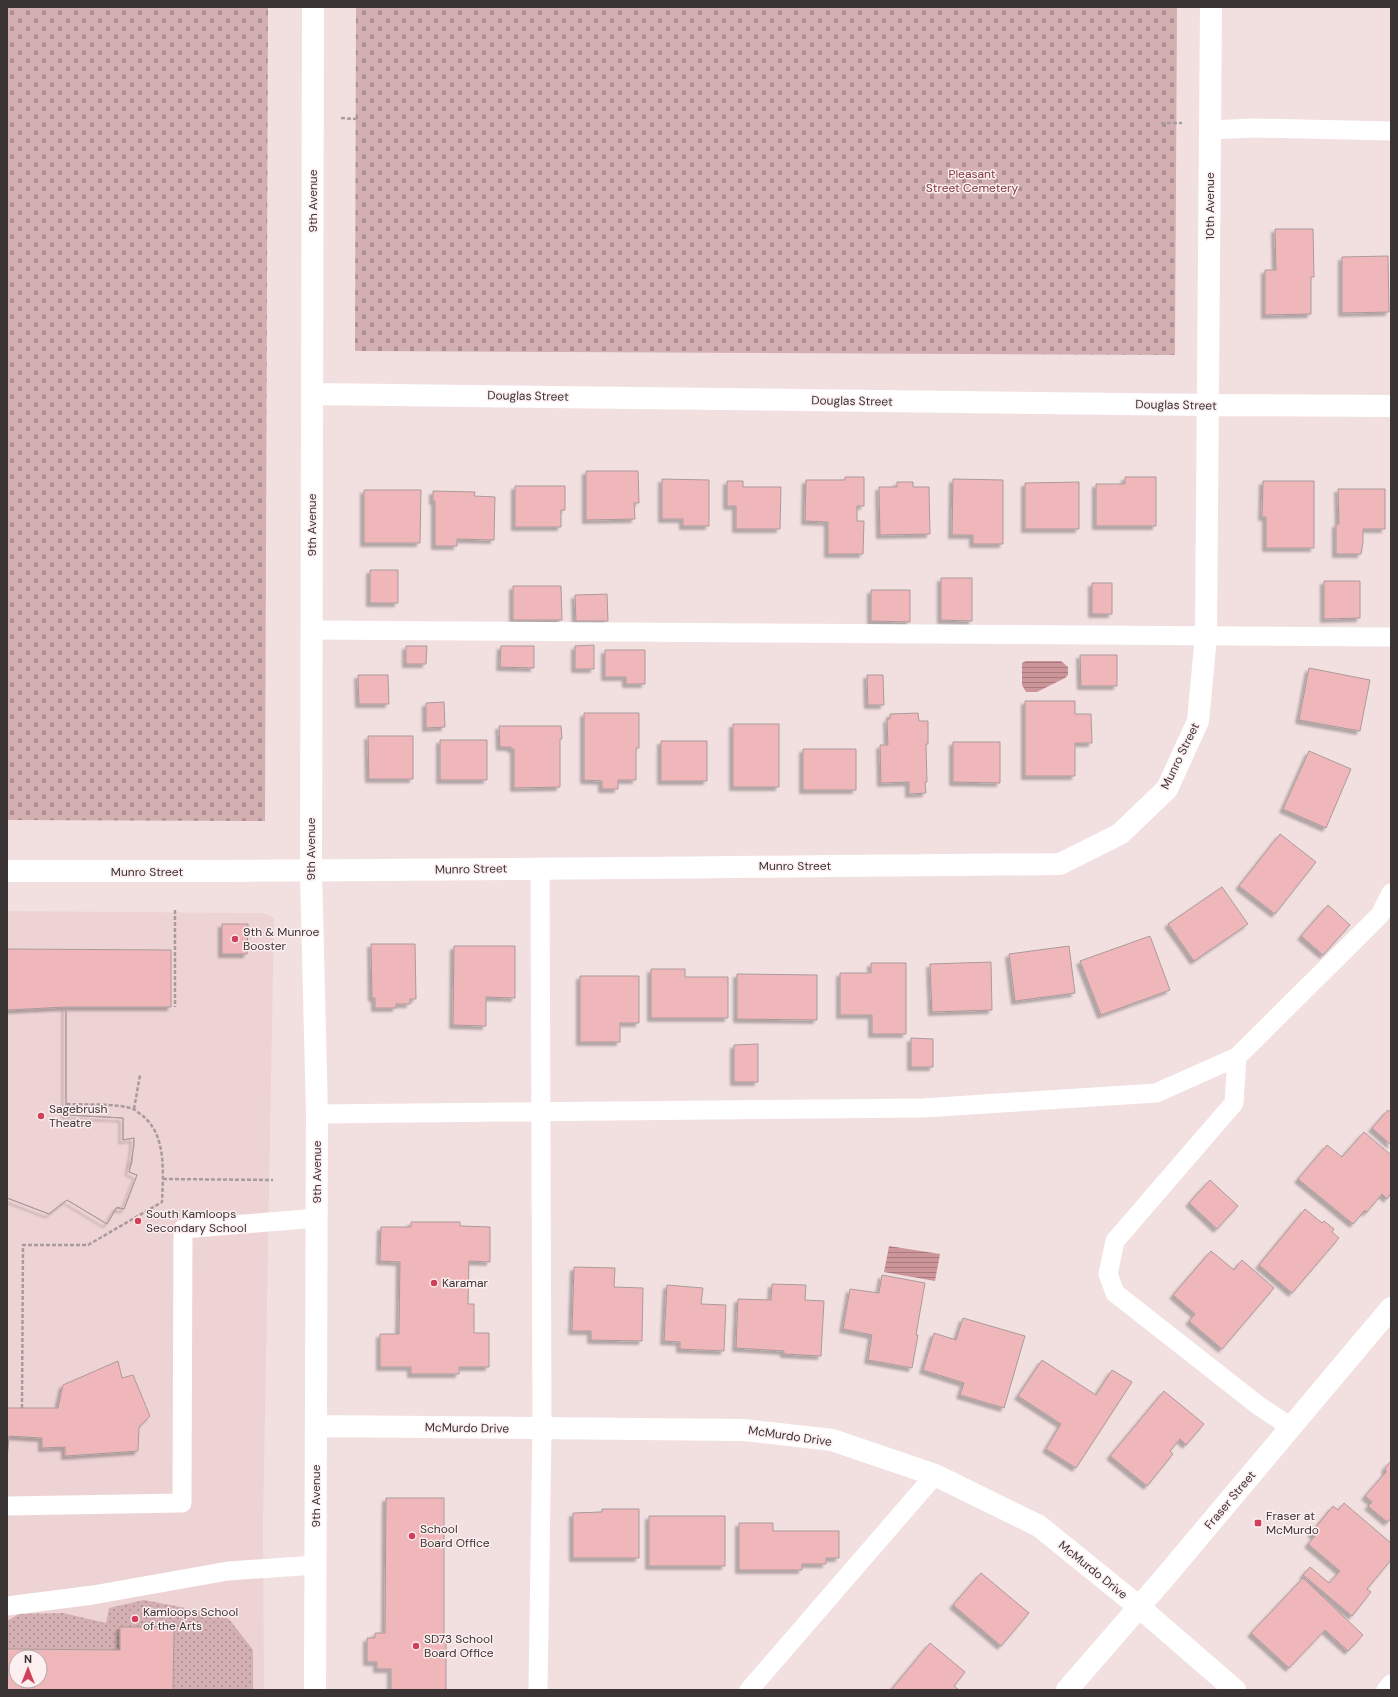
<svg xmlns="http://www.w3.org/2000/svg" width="1398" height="1697" viewBox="0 0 1398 1697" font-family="'DM Sans',sans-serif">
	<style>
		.built { fill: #eed3d4; fill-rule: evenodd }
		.grass { fill: url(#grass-dots) }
		.cemetery { fill: url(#cemetery-stones) }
		.water { fill: url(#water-rules) }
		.building { fill: #f0b7bb; stroke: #ab9a9b; fill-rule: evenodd; filter: url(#shadow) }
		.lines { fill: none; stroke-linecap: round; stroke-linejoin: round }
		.path { stroke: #a89b9b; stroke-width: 2.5; stroke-dasharray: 4 2; stroke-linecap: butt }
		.lane { stroke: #fff; stroke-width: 19 }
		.street { stroke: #fff; stroke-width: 22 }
		.secondary { stroke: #fff; stroke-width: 22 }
		.poi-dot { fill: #d0405b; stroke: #fdeeef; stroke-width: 1.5 }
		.labels { text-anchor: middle; stroke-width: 3; stroke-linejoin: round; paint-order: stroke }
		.park-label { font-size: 12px; fill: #7e3941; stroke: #fdeeef }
		.street-label { font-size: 12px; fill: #3b3434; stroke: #fdeeef }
		.poi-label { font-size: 12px; fill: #3b3434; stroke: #fdeeef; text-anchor: start }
	</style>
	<defs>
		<pattern id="grass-dots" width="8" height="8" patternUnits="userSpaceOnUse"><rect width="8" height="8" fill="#d3afb1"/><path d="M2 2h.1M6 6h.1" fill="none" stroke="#ac8f91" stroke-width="1.8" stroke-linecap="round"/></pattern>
		<pattern id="cemetery-stones" width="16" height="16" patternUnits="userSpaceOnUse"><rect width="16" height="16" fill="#d3afb1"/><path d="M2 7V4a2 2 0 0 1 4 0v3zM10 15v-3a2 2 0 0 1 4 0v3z" fill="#ac8f91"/></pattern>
		<pattern id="water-rules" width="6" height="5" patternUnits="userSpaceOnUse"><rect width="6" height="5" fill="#cc9599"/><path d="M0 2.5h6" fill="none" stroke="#a77a7e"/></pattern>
		<filter id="shadow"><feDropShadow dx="-3.5" dy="3.5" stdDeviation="1" flood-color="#0004"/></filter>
	</defs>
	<rect width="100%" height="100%" fill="#f2e0e1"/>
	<path class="built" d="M7,911L263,913L274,918L263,1525L264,1690H7ZM16,1657H40V1681H16Z"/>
	<path class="grass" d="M144,1600L191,1609L229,1619L253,1650V1690H173L174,1627H120V1650L7,1649V1621L19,1614L63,1613L106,1623L109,1608Z"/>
	<path class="cemetery" d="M7,7H268L265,821L7,820Z
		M356,7H1177L1175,355L355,351Z"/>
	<path class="water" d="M1026,661H1061L1068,667V675L1065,678L1037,692H1026L1022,685V663Z
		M889,1246L940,1254L935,1281L884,1272Z"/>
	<path class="building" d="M1275,229H1313L1314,277H1311V314L1265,315V270H1276Z
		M1388,256L1389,312L1342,313V257Z
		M586,471H638L639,503H634L635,519L586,520Z
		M845,477H864V506H857V521H864L863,554H828V522L805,521L806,480H845Z
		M1125,477H1156V526H1096V484H1125Z
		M662,479L709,480V526H683V519H662Z
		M953,479L1003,480V544H973V535H952Z
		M727,481H743V487H781L780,529H736V506H727Z
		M1263,481H1314V548H1266V517H1262Z
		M897,482H913V487H929L930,534L880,535L879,487H897Z
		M1079,482V529H1025V483Z
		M515,486H565V510H561V527H515Z
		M1338,489H1385V529H1363V542L1361,554H1336V524H1339Z
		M364,490H421L420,543H364Z
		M433,491L475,492L474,496L495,497L494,540L457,539V546H435V501H433Z
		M370,570H398V603H370Z
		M941,578H972V621L941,620Z
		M1324,581H1360V618L1324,619Z
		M1092,583H1112V614H1092Z
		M513,586H561L562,620H513Z
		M871,590H910V622L871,621Z
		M607,594L608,621H576L575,595Z
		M594,645V669H575V646Z
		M406,646H427L426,664H406Z
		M501,646H534V668L500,667Z
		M605,650H645V684H626V677H605Z
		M1080,655H1117V686H1081Z
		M1309,668L1370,680L1360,731L1299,720Z
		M358,675H388L389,704H359Z
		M867,675H883L884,705H868Z
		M1025,701H1075V714H1091L1092,743H1075V776H1025Z
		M444,702L445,727L426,728V703Z
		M584,713H639V748H636V780H618V789H602V781L584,780Z
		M918,713L919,721H928V744H926L927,782H925L926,793L909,794V782L881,783L880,745H888L887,719H890V714Z
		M733,724H779V787H733Z
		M499,726H561L562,739H560V787L514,788V749H511V747H500Z
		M368,736H413V779H369Z
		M440,740H487V780H440Z
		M661,741H707V781H661Z
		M953,742H1000V783L953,782Z
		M803,749H856V790H803Z
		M1309,751L1351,769L1326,828L1283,809Z
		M1280,834L1316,862L1275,914L1239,886Z
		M1222,887L1248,924L1194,961L1168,924Z
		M1328,905L1350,925L1323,955L1301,936Z
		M222,924H248L247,954H222Z
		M1150,936L1170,990L1101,1015L1080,961Z
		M371,944H415L416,999H410V1004H396V1008H375V998H372Z
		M454,946H515V998L486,997V1026L453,1025Z
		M1069,946L1075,993L1015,1001L1009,954Z
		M7,949L171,950V1007H66V1115L123,1118V1140L134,1138L132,1162L129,1172L137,1175L124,1209L117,1207L107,1224L67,1200L49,1214L7,1198Z
		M991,962L992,1010L932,1012L930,964Z
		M871,963H906V1034H872V1015H840V973H871Z
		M651,969H685V977H728V1018H651Z
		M737,974L817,975V1020L737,1019Z
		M580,976H639V1023H620V1042H580Z
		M66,1007V1115L123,1118V1140L134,1138V1146L129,1172L137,1175L124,1209L116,1208L107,1224L67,1200L49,1214L7,1198V1010Z
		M911,1038L933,1039V1067H911Z
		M758,1044V1082H734V1045Z
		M1388,1110L1391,1112V1145L1372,1128Z
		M1364,1132L1391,1155V1193L1387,1199L1382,1194L1366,1213L1365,1210L1353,1224L1298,1179L1327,1145L1342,1157Z
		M1210,1180L1238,1206L1217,1229L1189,1203Z
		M1305,1209L1322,1223L1324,1221L1334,1229L1332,1232L1339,1238L1292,1293L1259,1265Z
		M411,1222H460V1226L490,1227V1262L469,1261L468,1304H474V1333H489V1367H459V1374H411V1367H380V1334H399L400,1262L380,1261L381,1227H411Z
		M1211,1251L1234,1270L1242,1260L1274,1288L1222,1349L1189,1321L1195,1314L1173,1295Z
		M574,1267L615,1268L614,1287L643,1288L642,1341L591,1340V1331H572Z
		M882,1275L925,1283L916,1335H918L912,1368L868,1360L872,1335L843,1329L850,1289L879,1293Z
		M772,1284L806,1285L805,1300L824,1301L821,1356L784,1354V1351L736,1348L738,1299L771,1300Z
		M667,1285L703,1288L701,1304L726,1305L724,1351L680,1349V1342L664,1341Z
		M963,1318L1025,1336L1004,1408L960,1395L964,1383L923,1370L934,1333L956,1340Z
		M1042,1360L1096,1395L1112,1370L1132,1382L1076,1468L1046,1449L1061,1424L1018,1396Z
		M118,1361L122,1378L133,1375L150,1416L139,1427L138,1451L65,1456V1447L42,1448V1438L9,1436L7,1459V1408H58L63,1385Z
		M1164,1391L1204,1424L1186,1445L1180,1439L1170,1451L1173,1454L1147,1486L1110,1456Z
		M1391,1461V1519L1387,1522L1368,1506L1372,1502L1365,1496L1386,1472L1385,1468Z
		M386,1498H444V1641H446V1690H391V1669H377V1662H367V1638H375V1633H385Z
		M1344,1503L1391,1543V1560L1367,1589L1371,1592L1352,1616L1303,1575L1310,1567L1329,1583L1340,1571L1308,1544L1315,1536L1311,1533L1333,1506L1338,1510Z
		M602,1509H639V1558H573V1513L602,1512Z
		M649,1516H725V1566H649Z
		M739,1523H773V1531H839V1558H826V1564H802V1570H739Z
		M981,1573L1029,1613L1001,1646L953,1605Z
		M1303,1578L1363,1635L1348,1651L1325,1630L1289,1668L1251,1633Z
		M120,1627H174L173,1690H7V1649L120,1650ZM16,1657H40V1681H16Z
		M930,1643L965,1672L954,1686L959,1690H891Z"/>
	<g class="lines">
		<path class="path" d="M341,118L356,119
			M1161,123H1182
			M175,910V1007
			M134,1109L140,1075
			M163,1179L273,1180
			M22,1408L23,1245H88L162,1202C163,1174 167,1136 143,1116C140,1114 136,1110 133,1109C119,1103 83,1105 66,1104"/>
		<path class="lane" d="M1210,130L1253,128L1391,131
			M311,630L1391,637
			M1237,1057L1234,1103L1115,1241L1108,1274L1115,1293L1259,1406L1291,1427
			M317,1114L923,1108L1156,1093L1237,1057L1380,915L1391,893
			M7,1506L182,1503L183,1229L317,1218
			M7,1606L93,1595L228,1571L316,1565
			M538,1690L542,1428L540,868
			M749,1690L935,1475
			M1386,1690L1391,1684"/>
		<path class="street" d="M313,7L311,872L317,1114L315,1690
			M313,394L1208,405L1391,406
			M7,871C358,872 709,867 1060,864L1120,834L1167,789L1198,721L1206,636L1211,7
			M317,1426L744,1430L832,1440L935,1475L1039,1526L1138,1606L1235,1690"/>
		<path class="secondary" d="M1067,1690L1165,1577L1391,1308"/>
	</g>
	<g class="poi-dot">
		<circle cx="235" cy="939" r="4"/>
		<circle cx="41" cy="1116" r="4"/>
		<circle cx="138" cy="1221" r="4"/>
		<circle cx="434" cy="1283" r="4"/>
		<rect x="1254" y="1519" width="8" height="8" rx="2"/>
		<circle cx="412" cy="1536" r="4"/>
		<circle cx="135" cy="1619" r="4"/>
		<circle cx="416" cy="1646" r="4"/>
	</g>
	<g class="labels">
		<g class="park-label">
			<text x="972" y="178">Pleasant<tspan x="972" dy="14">Street Cemetery</tspan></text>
		</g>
		<g class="street-label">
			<text transform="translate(313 201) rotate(-90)" y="4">9th Avenue</text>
			<text transform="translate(1210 206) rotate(-90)" y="4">10th Avenue</text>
			<text transform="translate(528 396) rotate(1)" y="4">Douglas Street</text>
			<text transform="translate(852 401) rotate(1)" y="4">Douglas Street</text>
			<text transform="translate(1176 405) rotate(1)" y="4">Douglas Street</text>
			<text transform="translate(312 525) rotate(-90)" y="4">9th Avenue</text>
			<text transform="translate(1180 756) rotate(-64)" y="4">Munro Street</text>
			<text transform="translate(311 849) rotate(-90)" y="4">9th Avenue</text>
			<text x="795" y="870">Munro Street</text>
			<text transform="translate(471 869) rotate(-1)" y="4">Munro Street</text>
			<text x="147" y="876">Munro Street</text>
			<text transform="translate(317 1172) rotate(-90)" y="4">9th Avenue</text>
			<text transform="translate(467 1428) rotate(1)" y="4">McMurdo Drive</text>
			<text transform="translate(790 1436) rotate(8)" y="4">McMurdo Drive</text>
			<text transform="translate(316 1496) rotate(-90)" y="4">9th Avenue</text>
			<text transform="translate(1230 1500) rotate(-50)" y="4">Fraser Street</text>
			<text transform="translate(1093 1570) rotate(39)" y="4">McMurdo Drive</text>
		</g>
		<g class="poi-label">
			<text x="243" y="936">9th &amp; Munroe<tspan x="243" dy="14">Booster</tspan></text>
			<text x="49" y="1113">Sagebrush<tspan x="49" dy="14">Theatre</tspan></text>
			<text x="146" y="1218">South Kamloops<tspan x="146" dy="14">Secondary School</tspan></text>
			<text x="442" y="1287">Karamar</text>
			<text x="1266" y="1520">Fraser at<tspan x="1266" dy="14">McMurdo</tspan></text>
			<text x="420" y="1533">School<tspan x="420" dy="14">Board Office</tspan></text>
			<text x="143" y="1616">Kamloops School<tspan x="143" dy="14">of the Arts</tspan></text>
			<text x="424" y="1643">SD73 School<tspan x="424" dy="14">Board Office</tspan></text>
		</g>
	</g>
	<rect width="1398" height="1697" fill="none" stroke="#3b3434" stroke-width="16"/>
	<g transform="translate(28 1669)"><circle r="19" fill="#fdeeef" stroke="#afa4a4"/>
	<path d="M0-3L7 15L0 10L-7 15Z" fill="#d0405b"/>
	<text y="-6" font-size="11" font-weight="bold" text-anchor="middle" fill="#3b3434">N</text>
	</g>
</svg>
